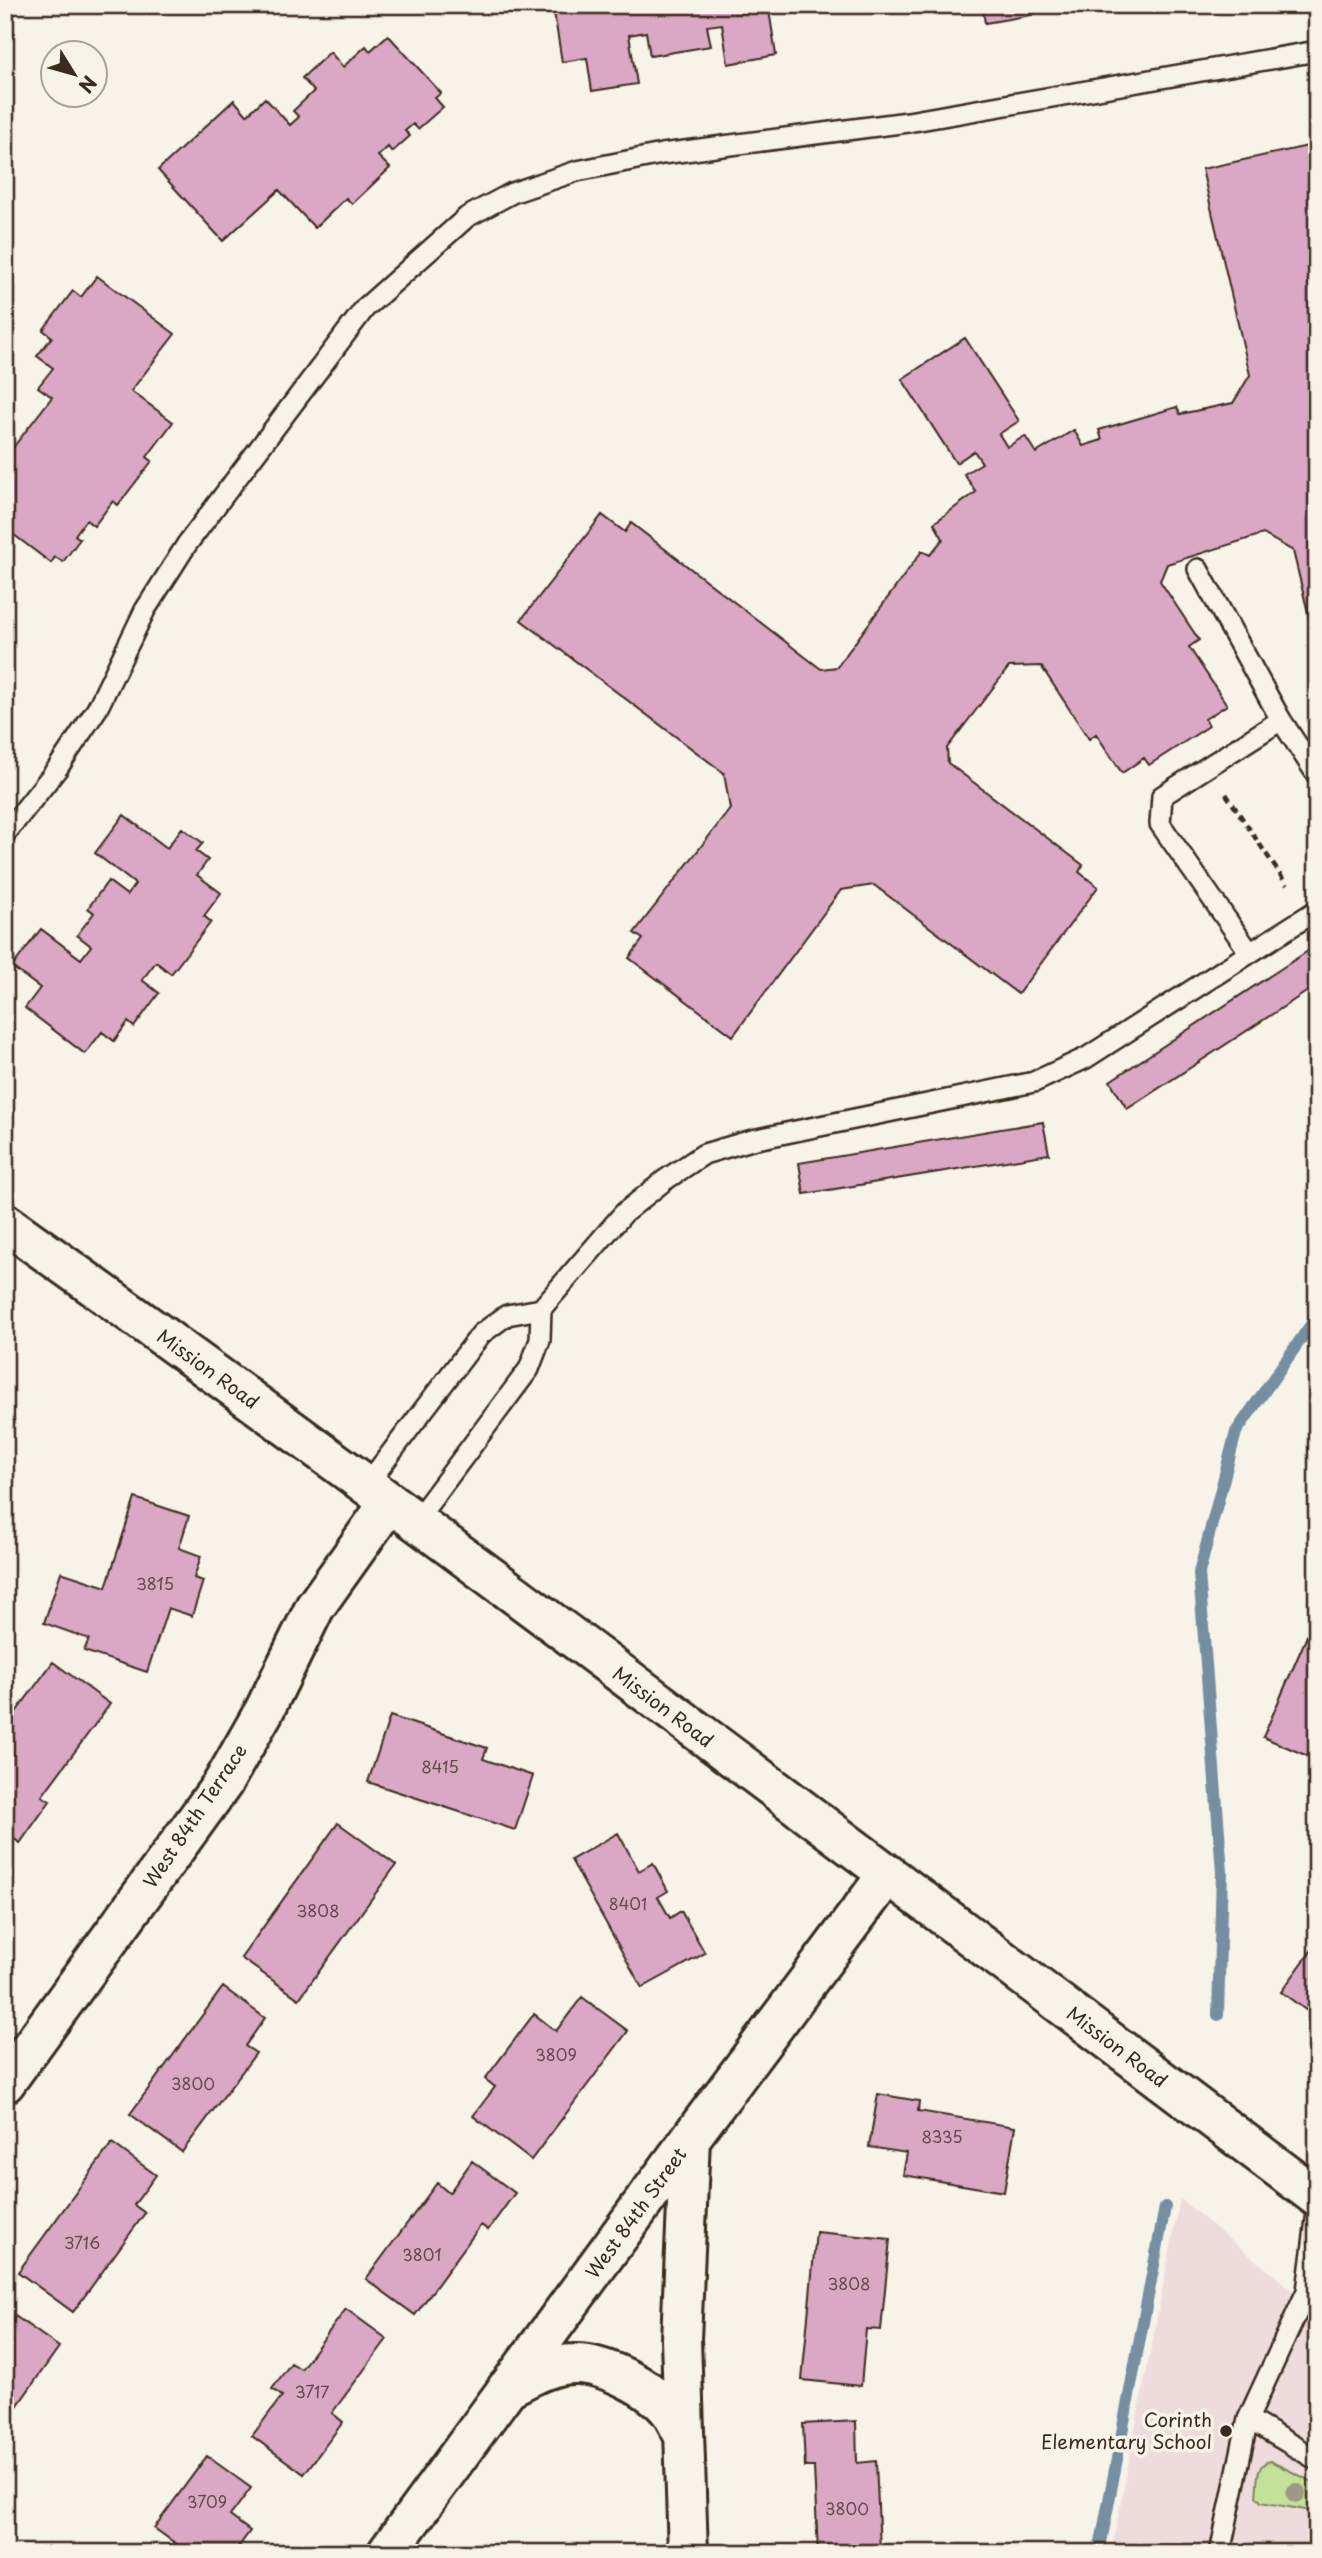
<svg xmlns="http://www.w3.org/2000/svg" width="1322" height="2558" viewBox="0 0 1322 2558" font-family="'Playpen Sans',sans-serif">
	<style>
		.built { fill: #eedcdd }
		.green { fill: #c4e199; stroke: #80865c; stroke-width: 2 }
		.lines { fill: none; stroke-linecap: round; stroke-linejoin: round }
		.stream { stroke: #758ea2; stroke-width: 12 }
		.building { fill: #daa7c4; stroke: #3b2a1e; stroke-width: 2 }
		.service-casing { stroke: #3b2a1e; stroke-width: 24 }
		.minor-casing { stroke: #3b2a1e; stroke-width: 44 }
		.secondary-casing { stroke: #3b2a1e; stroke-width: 44 }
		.path { stroke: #3b2a1e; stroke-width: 4.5; stroke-dasharray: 7 5; stroke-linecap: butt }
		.service { stroke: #f7f3e8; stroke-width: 19 }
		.minor { stroke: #f7f3e8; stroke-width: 38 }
		.secondary { stroke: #f7f3e8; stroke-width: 38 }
		.tree { fill: #9e9987 }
		.poi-dot { fill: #3b2a1e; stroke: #f7f3e8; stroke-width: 2.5 }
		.labels { text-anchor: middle; stroke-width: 7; stroke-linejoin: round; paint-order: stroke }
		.number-label { font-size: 16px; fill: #634948 }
		.street-label { font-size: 19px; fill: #3b2a1e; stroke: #f7f3e8 }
		.poi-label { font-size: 19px; fill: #3b2a1e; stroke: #f7f3e8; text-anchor: end }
	</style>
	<rect width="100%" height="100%" fill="#f7f3e8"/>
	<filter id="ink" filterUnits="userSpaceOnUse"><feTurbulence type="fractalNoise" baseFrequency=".0143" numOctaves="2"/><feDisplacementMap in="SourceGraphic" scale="14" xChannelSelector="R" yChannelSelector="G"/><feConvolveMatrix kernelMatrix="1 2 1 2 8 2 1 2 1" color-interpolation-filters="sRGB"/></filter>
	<g filter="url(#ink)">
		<path class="built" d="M1180,2199L1317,2310V2553H1111Z"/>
		<path class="green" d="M1270,2461L1317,2484V2512L1261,2502L1256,2496C1258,2483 1255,2464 1270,2461Z"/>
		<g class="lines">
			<path class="stream" d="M1218,2015L1222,1872L1199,1573L1236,1432L1317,1316
				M1099,2553L1165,2207"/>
		</g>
		<path class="building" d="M577,5H794V6L769,10L776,55L728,64L722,24L707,26L711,46L650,56L646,32L629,35L637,84L592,91L587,58L562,62L554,12L577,8Z
			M982,5H1031L1032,15L985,23Z
			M388,35L441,93L435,98L443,107L418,129L413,124L405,131L410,136L392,152L388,147L378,156L390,168L352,204L346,198L315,228L279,190L223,241L158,170L234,100L247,115L265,98L290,125L299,117L293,111L314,91L302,78L330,52L343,67L366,46L370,51Z
			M1317,144V650L1293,551L1263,534L1167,564L1160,581L1199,640L1189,647L1227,705L1205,719L1209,726L1149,765L1144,758L1122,773L1096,734L1089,739L1041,666L1009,667L947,748L948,763L1083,865L1079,872L1098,887L1018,994L874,885L841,890L733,1036L629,958L643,939L634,933L730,809L724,773L521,620L602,515L625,532L631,523L821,669L837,667L922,551L930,555L943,539L934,523L976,492L964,474L982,463L974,451L956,463L902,379L965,338L1019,421L999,434L1007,447L1025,436L1036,453L1074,430L1083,446L1102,440L1099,430L1177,407L1180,414L1233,403L1250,375L1202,169Z
			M97,276L175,334L131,391L173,422L147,457L152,461L118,505L113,501L94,526L86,520L75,535L80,539L63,562L55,557L51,563L5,528V475L8,472L5,470V458L52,397L38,387L53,368L37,356L52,337L43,330L73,291L81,297Z
			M124,815L167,848L182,828L203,843L196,851L208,860L197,875L221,893L204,916L211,922L171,974L156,962L142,980L159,993L134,1027L128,1022L114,1041L102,1032L85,1054L25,1008L40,988L12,967L41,929L81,959L91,946L77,935L94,913L88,908L108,881L127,895L135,884L95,853Z
			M1317,945V985L1127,1109L1110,1081Z
			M1043,1122L1049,1154L804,1194L799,1163Z
			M135,1498L189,1516L179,1548L201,1556L194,1578L203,1581L192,1616L168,1608L147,1672L84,1651L89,1639L44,1623L61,1572L106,1587Z
			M1317,1613V1760L1263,1737Z
			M53,1662L110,1704L42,1796L50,1801L20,1843L5,1832V1727Z
			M390,1716L487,1748L483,1759L533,1776L515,1830L368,1782Z
			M338,1823L396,1865L299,1999L241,1958Z
			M618,1833L639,1871L653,1863L668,1891L658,1897L670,1918L681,1911L705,1953L642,1988L571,1860Z
			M1317,1943V2018L1281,1992Z
			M223,1987L265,2018L245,2046L256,2053L182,2152L130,2114Z
			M582,1997L628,2031L531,2160L473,2116L495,2087L485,2079L534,2014L556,2031Z
			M878,2094L919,2101L918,2111L1015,2127L1004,2192L903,2175L907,2153L869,2147Z
			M112,2143L156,2175L134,2205L145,2213L73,2312L18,2272Z
			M472,2161L515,2193L488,2230L481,2225L415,2315L366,2279L437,2183L449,2193Z
			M816,2232L890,2239L881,2330L866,2329L861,2386L802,2380Z
			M346,2309L387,2339L332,2413L343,2422L304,2474L252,2436L282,2396L272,2389L291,2363L301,2369Z
			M15,2316L59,2347L5,2423V2329Z
			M856,2421L857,2463L876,2461L880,2550L818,2553L814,2467H805L803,2424Z
			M207,2456L251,2488L230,2516L250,2531L234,2553H174L179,2546L154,2528Z"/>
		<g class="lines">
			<g class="service-casing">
				<path id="service" d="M1198,569L1281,720
					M5,834L57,769L97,709L145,610L187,544L365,308L467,217L512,193L577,171L662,154L908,122L1317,51
					M1250,953L1160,824L1162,796L1281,720L1317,775
					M366,1486L481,1334L507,1315L541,1309
					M415,1522L529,1369L540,1340L541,1309L624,1213L665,1180L704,1154L752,1140L1034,1082L1086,1058L1317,910
					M1248,2419L1317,2460
					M1220,2553L1248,2419L1307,2291L1317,2212"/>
			</g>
			<g class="minor-casing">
				<path id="minor" d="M5,2083L223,1783L264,1711L315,1607L389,1503
					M507,2388C528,2378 550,2364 574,2364C603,2363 652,2388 670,2411C675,2418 679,2427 683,2434
					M387,2553L690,2139L887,1875
					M688,2553L681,2339L690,2139"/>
			</g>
			<g class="secondary-casing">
				<path id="secondary" d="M5,1223C449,1539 881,1870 1317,2197"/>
			</g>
			<path class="path" d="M1226,794L1287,885"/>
			<use href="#service" class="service"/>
			<use href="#minor" class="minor"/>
			<use href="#secondary" class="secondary"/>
		</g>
		<circle class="tree" cx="1296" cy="2493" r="10"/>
	</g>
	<circle class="poi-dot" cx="1226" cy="2431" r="7"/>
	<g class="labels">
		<g class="number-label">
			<text x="155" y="1590">3815</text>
			<text x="440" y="1773">8415</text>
			<text x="628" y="1910">8401</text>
			<text x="318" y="1917">3808</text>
			<text x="556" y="2061">3809</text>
			<text x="193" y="2090">3800</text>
			<text x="942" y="2143">8335</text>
			<text x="82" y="2249">3716</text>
			<text x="422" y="2261">3801</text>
			<text x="849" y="2290">3808</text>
			<text x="312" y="2398">3717</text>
			<text x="207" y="2508">3709</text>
			<text x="847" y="2515">3800</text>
		</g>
		<g class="street-label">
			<text transform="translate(208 1369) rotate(36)" y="7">Mission Road</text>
			<text transform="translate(663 1707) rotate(37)" y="7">Mission Road</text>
			<text transform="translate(195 1816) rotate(-56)" y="7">West 84th Terrace</text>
			<text transform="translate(1117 2047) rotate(37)" y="7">Mission Road</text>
			<text transform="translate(636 2213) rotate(-54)" y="7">West 84th Street</text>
		</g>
		<g class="poi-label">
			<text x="1212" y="2427">Corinth<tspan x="1212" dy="22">Elementary School</tspan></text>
		</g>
	</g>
	<rect width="1322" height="2558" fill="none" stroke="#f7f3e8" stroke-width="28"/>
	<rect x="14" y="14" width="1294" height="2530" fill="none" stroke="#3b2a1e" stroke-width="2.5" filter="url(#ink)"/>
	<g transform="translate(74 74) rotate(127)"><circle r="33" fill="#f7f3e8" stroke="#aca397" stroke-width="2"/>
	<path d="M0-5L12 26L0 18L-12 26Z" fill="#3b2a1e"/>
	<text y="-10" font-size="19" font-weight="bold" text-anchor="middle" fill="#3b2a1e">N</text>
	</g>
</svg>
